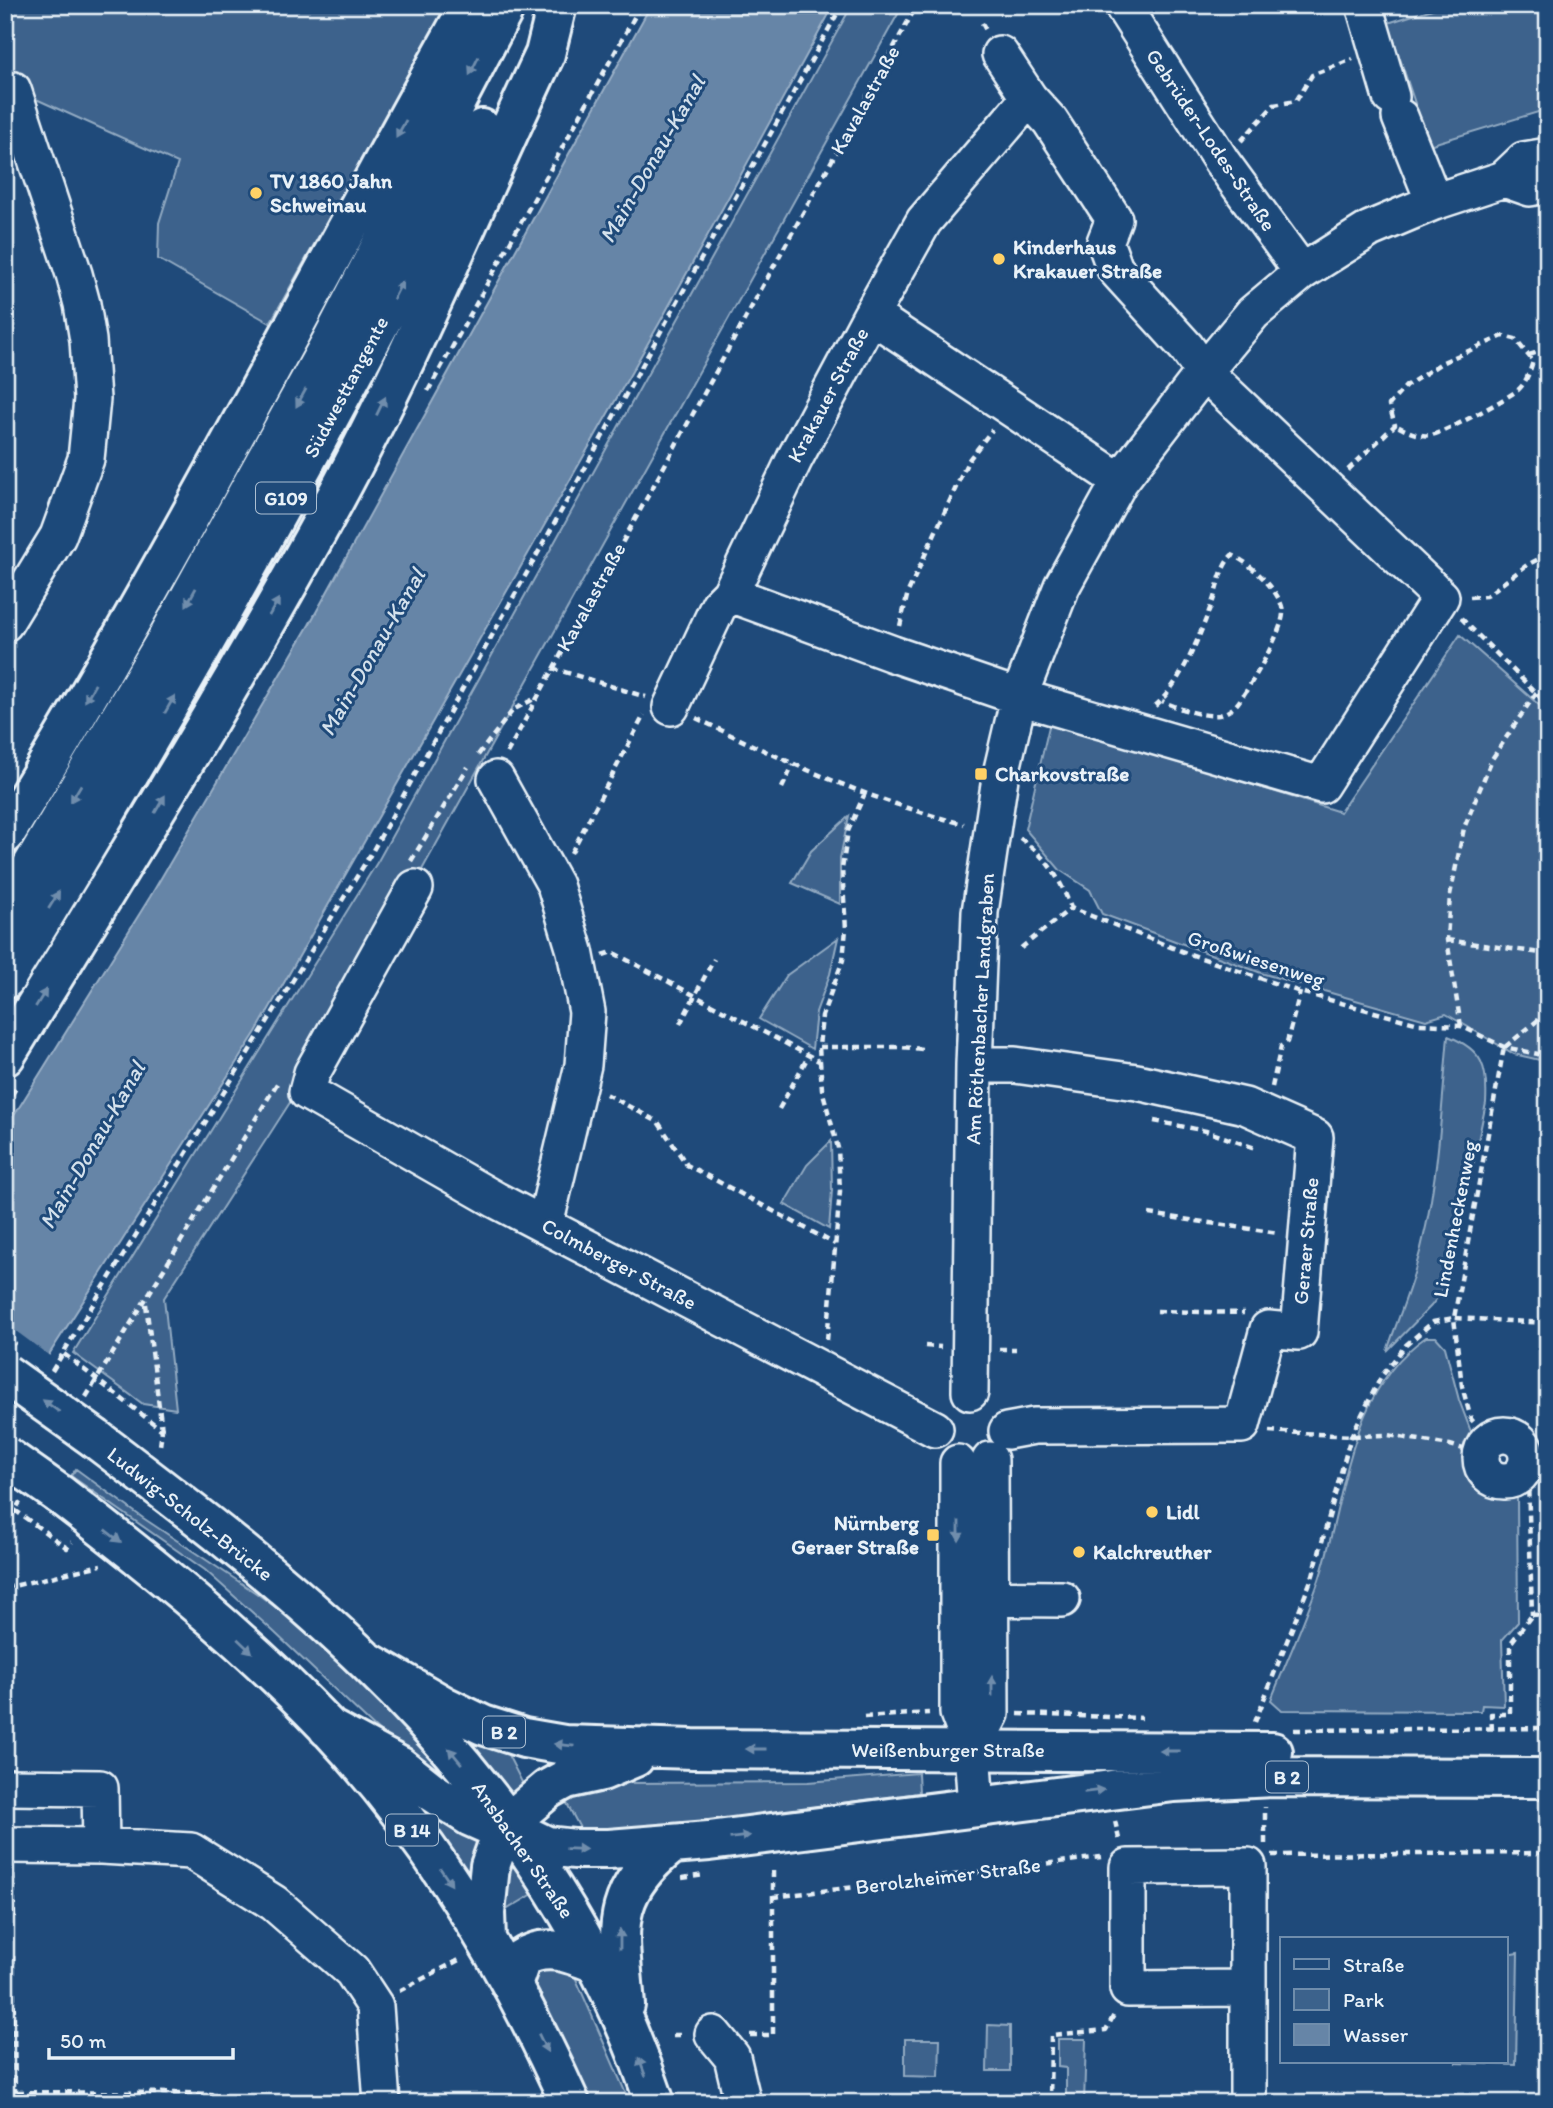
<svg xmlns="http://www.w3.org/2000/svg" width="1553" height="2108" viewBox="0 0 1553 2108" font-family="Itim,sans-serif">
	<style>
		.green { fill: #3c628c; stroke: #92aac2; stroke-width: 2 }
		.water { fill: #6685a7; stroke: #9ab0c7; stroke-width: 2 }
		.pier { fill: #1f4a7a }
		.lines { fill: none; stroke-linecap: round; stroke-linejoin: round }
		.minor-casing { stroke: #e8f1f8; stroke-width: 40 }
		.major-casing { stroke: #e8f1f8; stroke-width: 44 }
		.highway-casing { stroke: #e8f1f8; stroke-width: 44 }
		.path { stroke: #e8f1f8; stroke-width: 4.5; stroke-dasharray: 7 5; stroke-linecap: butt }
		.minor { stroke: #1f4a7a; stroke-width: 35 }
		.major { stroke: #1f4a7a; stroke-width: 38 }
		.highway { stroke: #1f4a7a; stroke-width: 38 }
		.major-bridge-casing { stroke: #e8f1f8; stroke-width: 44; stroke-linecap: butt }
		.path-bridge { stroke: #e8f1f8; stroke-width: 4.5; stroke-dasharray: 7 5; stroke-linecap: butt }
		.major-bridge { stroke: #1f4a7a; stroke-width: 38 }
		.oneway { fill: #6f8dac }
		.poi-dot { fill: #ffd166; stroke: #1f4a7a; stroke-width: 2.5 }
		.labels { text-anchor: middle; stroke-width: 6; stroke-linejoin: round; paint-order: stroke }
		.shield { fill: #1f4a7a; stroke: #acbfd2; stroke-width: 2 }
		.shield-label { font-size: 19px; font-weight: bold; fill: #e8f1f8 }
		.street-label { font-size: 21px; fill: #e8f1f8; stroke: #1f4a7a }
		.poi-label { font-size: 21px; font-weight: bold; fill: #e8f1f8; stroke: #1f4a7a; text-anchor: start }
		.water-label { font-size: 23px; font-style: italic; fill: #d4e1ec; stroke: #1f4a7a }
	</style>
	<rect width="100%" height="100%" fill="#1f4a7a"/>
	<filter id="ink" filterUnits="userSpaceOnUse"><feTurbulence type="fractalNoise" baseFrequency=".0143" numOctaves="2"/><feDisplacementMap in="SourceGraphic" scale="14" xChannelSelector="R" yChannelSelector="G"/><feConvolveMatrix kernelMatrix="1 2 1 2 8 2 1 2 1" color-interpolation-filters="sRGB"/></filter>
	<g filter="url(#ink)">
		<path class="green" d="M5,5H448L270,323L158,259L159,223L178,163L5,85Z
			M852,5H903L309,1073L164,1298L176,1409L143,1404L73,1353L378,861Z
			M1445,5H1548V109L1429,145L1388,23Z
			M1460,635L1548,713V1062L1514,1054L1446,1014L1426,1020L1264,974L1102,914L1090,890L1060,870L1025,829L1050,722L1340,812Z
			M849,816L840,858V904L792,883L811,851Z
			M838,938L830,974L816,1012L812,1049L759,1019L787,975Z
			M1448,1036C1483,1050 1488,1067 1486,1103L1454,1255L1446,1286L1431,1306L1387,1351C1396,1324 1407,1298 1415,1270C1438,1194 1441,1114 1448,1036Z
			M831,1141L832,1190L829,1229L784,1204L807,1165Z
			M1426,1337H1436L1445,1347L1459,1400L1473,1437L1466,1463C1483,1493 1481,1495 1517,1494L1518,1622L1502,1640L1504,1706L1482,1705L1481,1711L1282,1710L1271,1700C1287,1660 1305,1621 1319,1580C1346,1498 1347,1391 1426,1337Z
			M76,1469L143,1518L256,1593L299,1624L372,1687L482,1809L404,1755L273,1631L205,1570L71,1476Z
			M457,1727L504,1747L527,1792L510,1804Z
			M918,1773L919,1793L637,1830L582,1832L563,1796L621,1783L808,1782Z
			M412,1793L488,1841L474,1898Z
			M509,1855L538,1891L501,1913Z
			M1518,1953L1516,2065L1456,2063V2061H1506V1955Z
			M544,1963L573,1972L630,2103H589L531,1986L533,1976Z
			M988,2025L1010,2026V2071H987Z
			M905,2039H940L939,2077L905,2076Z
			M1058,2039H1086L1084,2103H1066V2068L1058,2067Z"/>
		<path class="water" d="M651,5H834L660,322L256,1032L5,1423V1130L150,897L309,625Z"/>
		<path class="pier" d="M5,1323L51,1357L5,1426Z"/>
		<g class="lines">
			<g class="minor-casing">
				<path id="minor" d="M1122,5L1222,162L1302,272
					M1364,5L1391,97
					M1000,54L1029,98
					M5,88L13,90L74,274L82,304L88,340L92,399L86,459L58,536L5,623
					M1400,117L1434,202
					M1504,179L1530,188L1548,184
					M730,594L795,458L871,315L1120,481
					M671,707L719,605L730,594L893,654L1019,697L1321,785L1441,597L1204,372L1186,347L1115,269L1105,242L1114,219L1050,121L1029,98L924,221L871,315
					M496,779L555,885L575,951L587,1012L583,1065L545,1225
					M415,888L312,1073L307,1092L496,1200L935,1429
					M974,1065H1015L1137,1082L1245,1106L1315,1137L1299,1332L1268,1329L1242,1425L1034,1426L1007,1431
					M970,1392L974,1065L980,912L1000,778L1019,697L1062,586L1120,481L1204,372L1253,313L1302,272L1370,229L1434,202L1504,179L1524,160L1548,156
					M1481 1458a23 23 0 1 1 46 0a23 23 0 1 1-46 0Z
					M958,1463V1713L972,1750L976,1807
					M970,1598L1062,1599
					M972,1750L991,1714L990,1460
					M5,1787L100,1788L101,1846
					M5,1845L101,1846L191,1851L274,1903L352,1971L375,2006L382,2103
					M713,2034L732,2057L743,2103
					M1248,2103V1866L1128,1867V1989L1248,1988"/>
			</g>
			<g class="major-casing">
				<path id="major" d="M96,1439C190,1510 285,1582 369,1664C495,1786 600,1935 655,2103
					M59,1494C153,1566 245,1640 327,1726C430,1836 509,1966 570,2103
					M368,1662L444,1706L483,1725L524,1738L564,1745L693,1749L1273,1752
					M328,1728L399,1766L432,1792L471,1817L489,1825L512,1829L547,1846L575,1849H609L709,1841L1174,1782L1273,1777L1548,1778
					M486,1939L485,1913L490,1866L496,1849L512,1829L522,1811L548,1789L566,1779L602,1771L635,1757
					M512,1985L521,1959C545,1942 571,1953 595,1963
					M625,2005C619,1930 607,1896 672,1844"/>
			</g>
			<g class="highway-casing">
				<path id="highway" d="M5,834C172,564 315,281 470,5
					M5,912L168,637L331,342L506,5
					M5,979C177,702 332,418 482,129
					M5,1056C118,872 232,689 335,499C413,355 475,202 545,54L557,5"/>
			</g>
			<path class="path" d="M982,23L987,32
				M1241,141L1274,105L1296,101L1312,75L1353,59
				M1529,355L1548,349
				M428,391L641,5
				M1348,470L1395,425L1389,405L1406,386L1443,362L1503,336L1515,339L1533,361C1530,371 1526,383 1518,390C1506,399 1445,433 1431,435C1418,437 1407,431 1395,425
				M1470,597L1486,596L1527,565L1548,554
				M1461,618L1548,705
				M900,626L908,592L968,461L992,430
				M552,668L646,697
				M1155,706C1181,684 1199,637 1211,606C1218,589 1219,569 1232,555C1249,562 1283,593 1283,613C1283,631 1249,689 1237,704C1234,708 1225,714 1219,715C1202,717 1177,708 1162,701
				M696,718C782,760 870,801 964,824
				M507,753L917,5
				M478,755L513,710L536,698
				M782,788L793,765
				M1020,838C1047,858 1059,876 1071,908L1181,951L1300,992L1419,1024L1461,1026L1504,1047L1548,1056
				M571,853L644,715
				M411,861L468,767
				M1447,940L1548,954
				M1021,948L1071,908
				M603,955L612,952L819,1061
				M680,1024L714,959
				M1461,1026L1447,940L1450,895L1464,828L1492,759L1536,693L1548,683
				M819,1047H900L923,1049
				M1505,1047L1548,1012
				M1272,1087L1281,1046L1287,1042L1300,992
				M606,1094L658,1122L687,1165L835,1244
				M5,1105L18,1085
				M779,1109L809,1055
				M1154,1121L1206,1131L1258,1149
				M1149,1214L1278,1233
				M146,1304L162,1430
				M1157,1311L1244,1313
				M827,1340L840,1191L838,1148L822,1089L819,1047L822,1016L843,960L846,929L842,869L848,831L865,793
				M925,1346L941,1347
				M999,1349H1016
				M64,1354L162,1430L160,1446
				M52,1371L372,852L842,5
				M86,1397L278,1082
				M1269,1431L1351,1436L1388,1435L1450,1445L1480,1454
				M1489,1440L1471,1419L1462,1386L1454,1318L1548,1323
				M1525,1467L1528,1479L1532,1615
				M5,1503L67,1548L72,1542
				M5,1527L20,1502
				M5,1588L101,1565
				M1532,1615L1548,1614
				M1018,1714L1142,1718
				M864,1717L929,1713
				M1255,1722L1313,1575L1351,1436L1381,1377L1406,1345L1433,1322L1454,1318L1504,1047
				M1294,1730L1548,1728
				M1492,1730L1491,1714H1510V1644L1532,1615
				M1115,1821L1119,1839
				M1265,1844V1807
				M1272,1855L1548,1853
				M13,1874L14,1918
				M682,1878L705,1875
				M773,1897L1101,1857
				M13,1956L15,2092
				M399,1991L463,1958
				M673,2035H685
				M750,2035H773V1866
				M5,2092L185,2093L211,2094L221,2103
				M115,2093V2103
				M1050,2103L1051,2035L1106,2030L1115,2013"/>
			<use href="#minor" class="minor"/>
			<use href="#major" class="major"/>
			<use href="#highway" class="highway"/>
			<g class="major-bridge-casing">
				<path id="major-bridge" d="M5,1374L96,1439
					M5,1456L59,1494"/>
			</g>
			<path class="path-bridge" d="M5,1336L16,1344"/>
			<use href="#major-bridge" class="major-bridge"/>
		</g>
		<defs><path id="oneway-solid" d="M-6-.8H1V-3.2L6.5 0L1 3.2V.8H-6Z" transform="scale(1.75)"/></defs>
		<g class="oneway">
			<use href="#oneway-solid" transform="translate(474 66) rotate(117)"/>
			<use href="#oneway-solid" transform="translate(401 129) rotate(119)"/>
			<use href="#oneway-solid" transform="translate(398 290) rotate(-63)"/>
			<use href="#oneway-solid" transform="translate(301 398) rotate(119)"/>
			<use href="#oneway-solid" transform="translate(381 406) rotate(-64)"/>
			<use href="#oneway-solid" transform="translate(191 597) rotate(119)"/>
			<use href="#oneway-solid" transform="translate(274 607) rotate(-60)"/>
			<use href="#oneway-solid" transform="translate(90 693) rotate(120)"/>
			<use href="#oneway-solid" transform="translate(170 704) rotate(-60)"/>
			<use href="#oneway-solid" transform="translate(76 793) rotate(121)"/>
			<use href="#oneway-solid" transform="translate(160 804) rotate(-60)"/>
			<use href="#oneway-solid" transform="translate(54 900) rotate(-58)"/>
			<use href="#oneway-solid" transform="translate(41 998) rotate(-58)"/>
			<use href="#oneway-solid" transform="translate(51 1406) rotate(-144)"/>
			<use href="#oneway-solid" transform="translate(959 1531) rotate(90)"/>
			<use href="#oneway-solid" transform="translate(113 1536) rotate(38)"/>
			<use href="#oneway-solid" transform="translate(245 1646) rotate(43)"/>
			<use href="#oneway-solid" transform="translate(992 1686) rotate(-90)"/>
			<use href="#oneway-solid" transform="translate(564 1745) rotate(-174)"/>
			<use href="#oneway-solid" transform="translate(756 1749) rotate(-180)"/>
			<use href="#oneway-solid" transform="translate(1170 1751) rotate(-180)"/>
			<use href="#oneway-solid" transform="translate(455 1756) rotate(-130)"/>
			<use href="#oneway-solid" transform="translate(1094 1791) rotate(-7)"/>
			<use href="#oneway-solid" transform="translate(740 1837) rotate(-7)"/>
			<use href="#oneway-solid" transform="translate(576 1849) rotate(2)"/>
			<use href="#oneway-solid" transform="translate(446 1877) rotate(56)"/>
			<use href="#oneway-solid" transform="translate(620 1939) rotate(-90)"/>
			<use href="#oneway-solid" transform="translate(543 2043) rotate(64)"/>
			<use href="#oneway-solid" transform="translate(642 2067) rotate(-111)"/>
		</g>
	</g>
	<g class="poi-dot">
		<circle cx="256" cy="193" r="7"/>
		<circle cx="999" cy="259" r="7"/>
		<rect x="974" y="767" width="14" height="14" rx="3.5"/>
		<circle cx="1152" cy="1512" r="7"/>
		<rect x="926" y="1528" width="14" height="14" rx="3.5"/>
		<circle cx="1079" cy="1552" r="7"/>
	</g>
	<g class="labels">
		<g class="shield">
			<rect x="256" y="482.5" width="60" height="31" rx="5"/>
			<rect x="483" y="1716.5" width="42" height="31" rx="5"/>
			<rect x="1266" y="1761.5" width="42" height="31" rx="5"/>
			<rect x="386" y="1814.5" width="52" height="31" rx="5"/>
		</g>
		<g class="shield-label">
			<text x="286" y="505">G109</text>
			<text x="504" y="1739">B 2</text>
			<text x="1287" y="1784">B 2</text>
			<text x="412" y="1837">B 14</text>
		</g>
		<g class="street-label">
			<text transform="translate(865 100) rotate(-61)" y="7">Kavalastraße</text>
			<text transform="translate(1211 140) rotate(56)" y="7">Gebrüder-Lodes-Straße</text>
			<text transform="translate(346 387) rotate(-62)" y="7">Südwesttangente</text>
			<text transform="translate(828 395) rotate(-62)" y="7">Krakauer Straße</text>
			<text transform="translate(591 597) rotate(-61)" y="7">Kavalastraße</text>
			<text transform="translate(1256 959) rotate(18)" y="7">Großwiesenweg</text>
			<text transform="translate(980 1009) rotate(-87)" y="7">Am Röthenbacher Landgraben</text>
			<text transform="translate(1455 1219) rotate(-79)" y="7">Lindenheckenweg</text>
			<text transform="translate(1306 1241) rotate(-85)" y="7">Geraer Straße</text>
			<text transform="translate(619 1264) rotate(28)" y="7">Colmberger Straße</text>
			<text transform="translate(190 1514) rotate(38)" y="7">Ludwig-Scholz-Brücke</text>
			<text x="948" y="1757">Weißenburger Straße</text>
			<text transform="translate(523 1850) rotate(55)" y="7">Ansbacher Straße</text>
			<text transform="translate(948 1876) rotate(-7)" y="7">Berolzheimer Straße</text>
		</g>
		<g class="poi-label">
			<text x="270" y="188">TV 1860 Jahn<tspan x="270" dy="24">Schweinau</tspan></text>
			<text x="1013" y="254">Kinderhaus<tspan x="1013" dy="24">Krakauer Straße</tspan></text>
			<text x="995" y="781">Charkovstraße</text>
			<text x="1166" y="1519">Lidl</text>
			<text x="919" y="1530" text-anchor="end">Nürnberg<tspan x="919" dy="24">Geraer Straße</tspan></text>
			<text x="1093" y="1559">Kalchreuther</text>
		</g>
		<g class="water-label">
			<text transform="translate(652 159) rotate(-60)" y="8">Main-Donau-Kanal</text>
			<text transform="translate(372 652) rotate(-60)" y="8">Main-Donau-Kanal</text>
			<text transform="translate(92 1145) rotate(-60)" y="8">Main-Donau-Kanal</text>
		</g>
	</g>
	<rect width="1553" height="2108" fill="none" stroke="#1f4a7a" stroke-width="28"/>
	<rect x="14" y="14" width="1525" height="2080" fill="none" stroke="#e8f1f8" stroke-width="2.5" filter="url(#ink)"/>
	<rect x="1280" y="1937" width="228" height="126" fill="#1f4a7a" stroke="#6f8dac" stroke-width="2"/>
	<rect x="1294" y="1959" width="35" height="10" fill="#1f4a7a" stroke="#6f8dac" stroke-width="2"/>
	<text x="1343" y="1972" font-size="21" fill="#e8f1f8">Straße</text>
	<rect x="1294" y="1989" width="35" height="21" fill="#3c628c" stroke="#6f8dac" stroke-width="2"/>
	<text x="1343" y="2007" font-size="21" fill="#e8f1f8">Park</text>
	<rect x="1294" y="2024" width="35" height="21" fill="#6685a7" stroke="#6f8dac" stroke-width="2"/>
	<text x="1343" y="2042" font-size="21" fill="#e8f1f8">Wasser</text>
	<path d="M49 2048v10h184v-10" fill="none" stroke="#e8f1f8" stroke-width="3.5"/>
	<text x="60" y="2048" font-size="21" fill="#e8f1f8" stroke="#1f4a7a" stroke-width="5" paint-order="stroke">50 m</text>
</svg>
